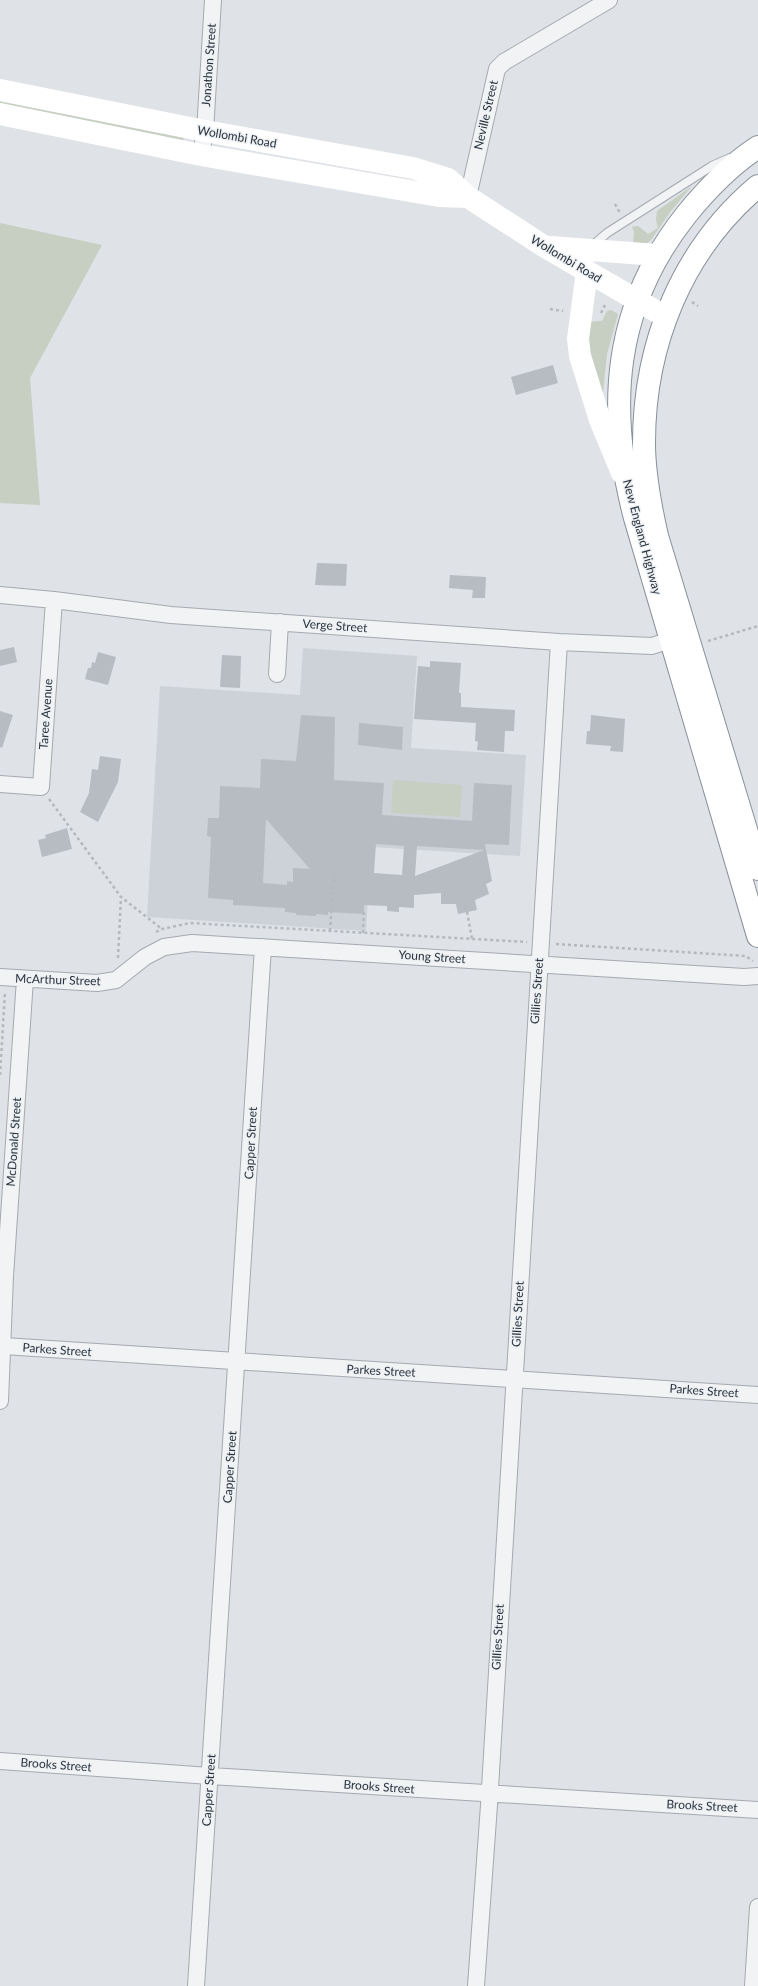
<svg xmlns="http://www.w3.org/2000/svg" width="758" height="1986" viewBox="0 0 758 1986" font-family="Lato,sans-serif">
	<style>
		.built { fill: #cdd2d8 }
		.green { fill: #c6cfc1 }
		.building { fill: #b7bcc3; fill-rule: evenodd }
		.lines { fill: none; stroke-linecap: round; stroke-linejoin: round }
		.service-casing { stroke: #a5aab0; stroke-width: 10 }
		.minor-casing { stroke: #a5aab0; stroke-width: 18 }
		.trunk-casing { stroke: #88919b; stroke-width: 24 }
		.path { stroke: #b5b9be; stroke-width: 2.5; stroke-dasharray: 3 3; stroke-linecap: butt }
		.service { stroke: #f1f3f5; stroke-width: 8 }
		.minor { stroke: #f1f3f5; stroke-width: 16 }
		.secondary { stroke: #fff; stroke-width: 22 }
		.trunk { stroke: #fff; stroke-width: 22 }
		.labels { text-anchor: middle; stroke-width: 3; stroke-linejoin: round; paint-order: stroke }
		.street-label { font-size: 12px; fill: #29323c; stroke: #eef1f4 }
	</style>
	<rect width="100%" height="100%" fill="#dfe2e6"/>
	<path class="built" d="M303,648L417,656L411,748L526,755L520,856L371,847L366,931L147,917L160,686L300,695Z"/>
	<path class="green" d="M0,96L184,136L183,143L0,108Z
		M692,186L671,211L651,240L646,244H633L634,232L632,227L638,226L648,234L658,228L656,220L657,211Z
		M0,223L102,245L30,378L40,505L0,503Z
		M611,310L618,314L607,354L602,403L593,375L586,322L602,321L607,311Z
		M393,780L462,785L460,817L391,813Z"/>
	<path class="building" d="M553,365L558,383L516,395L511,377Z
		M317,563L347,564L346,586L315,585Z
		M450,575L486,577L485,598H472L473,590L449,588Z
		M14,647L17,662L0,666V650Z
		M98,652L116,657L108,685L85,679L88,668H91L92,662L95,663Z
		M222,655L241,656L240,688L220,687Z
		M430,661L461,663L459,693H461V707L515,710L514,731H505L504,752L477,750L478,742L475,741L476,723L414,719L418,666L430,667Z
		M0,711L13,715L2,748L0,747Z
		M301,715L335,717L334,780L384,783L382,815L472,821L474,783L512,785L509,845L485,844L492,881L486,884L489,894L475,900L477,910L458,914L456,904H441V893L414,895V908L399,907V912L387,911V906L364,905V914L328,912V915L316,914V916L296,915V913L285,912V908L233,905V900L208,898L211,837L207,836L208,818H219L220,786L260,788L261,759L296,761ZM266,819L310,869L293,868V882L287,881V885L263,883ZM376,844L404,846L402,875L374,873ZM417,846L484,850L415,876Z
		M591,715L625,719L623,752L610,751L611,746L586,744L587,731H590Z
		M359,723L403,727L402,750L358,745Z
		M100,756L121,759L118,782L98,822L80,812L89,793L92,769L98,770Z
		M67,828L72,849L42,857L38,840L46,838L45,835Z"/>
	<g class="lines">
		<g class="service-casing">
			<path id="service" d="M592,246L607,233L712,166L730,158"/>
		</g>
		<g class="minor-casing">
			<path id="minor" d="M201,155L205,131L213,0
				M468,197L497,69L504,62L609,0
				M0,595L54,600L171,615L559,642L652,646L670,640
				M277,674L280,622
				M0,784L41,787L54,600
				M0,977L97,983L116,980L145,957L164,947L192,943L744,977L758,976
				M4,1346L758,1395
				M0,1401L5,1276L25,979
				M0,1761L210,1776L758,1810
				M196,1986L263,947
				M476,1986L489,1805L559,642
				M753,1986L758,1907"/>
		</g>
		<g class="trunk-casing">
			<path id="trunk" d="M758,147C729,166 707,189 686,215C613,307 606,408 635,518L758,936
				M758,186C682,250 644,344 644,443C644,474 650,505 657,536L758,869"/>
		</g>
		<path class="path" d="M615,204L620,213
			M692,302L698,306
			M550,309L563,311
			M601,313L605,305
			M708,641L758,626
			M49,799L121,897L162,929
			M333,881H338
			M466,906L472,939
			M330,931L334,872
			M156,932L162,929L190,923L527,942
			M363,933L364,911
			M556,944L746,956L753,961
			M118,958L121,897
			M0,1075L5,992"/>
		<use href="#service" class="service"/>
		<use href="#minor" class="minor"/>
		<path class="secondary" d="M0,90L205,131L413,168L448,179L468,197L545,247L666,317
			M0,114L201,155L439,196L468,197
			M550,247L657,255
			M587,271L578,339L580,356L600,420L622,473"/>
		<use href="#trunk" class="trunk"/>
	</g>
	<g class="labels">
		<g class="street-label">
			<text transform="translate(209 65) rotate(-86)" y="4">Jonathon Street</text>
			<text transform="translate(486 115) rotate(-77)" y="4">Neville Street</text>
			<text transform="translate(237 137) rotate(10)" y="4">Wollombi Road</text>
			<text transform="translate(566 259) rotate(31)" y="4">Wollombi Road</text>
			<text transform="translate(642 537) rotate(75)" y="4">New England Highway</text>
			<text transform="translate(335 626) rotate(4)" y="4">Verge Street</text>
			<text transform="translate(46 714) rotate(-86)" y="4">Taree Avenue</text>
			<text transform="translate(432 957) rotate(4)" y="4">Young Street</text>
			<text transform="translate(58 980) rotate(2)" y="4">McArthur Street</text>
			<text transform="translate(537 991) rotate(-86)" y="4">Gillies Street</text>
			<text transform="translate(14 1142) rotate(-86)" y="4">McDonald Street</text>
			<text transform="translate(251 1143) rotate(-87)" y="4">Capper Street</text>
			<text transform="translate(518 1314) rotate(-87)" y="4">Gillies Street</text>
			<text transform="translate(57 1350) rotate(4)" y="4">Parkes Street</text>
			<text transform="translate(381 1371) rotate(3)" y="4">Parkes Street</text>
			<text transform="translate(704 1391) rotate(4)" y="4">Parkes Street</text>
			<text transform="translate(230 1467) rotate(-86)" y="4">Capper Street</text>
			<text transform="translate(498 1637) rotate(-87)" y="4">Gillies Street</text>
			<text transform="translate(56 1765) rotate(4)" y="4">Brooks Street</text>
			<text transform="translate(379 1787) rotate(4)" y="4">Brooks Street</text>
			<text transform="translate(209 1790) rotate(-86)" y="4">Capper Street</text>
			<text transform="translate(702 1806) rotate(3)" y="4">Brooks Street</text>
		</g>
	</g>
</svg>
